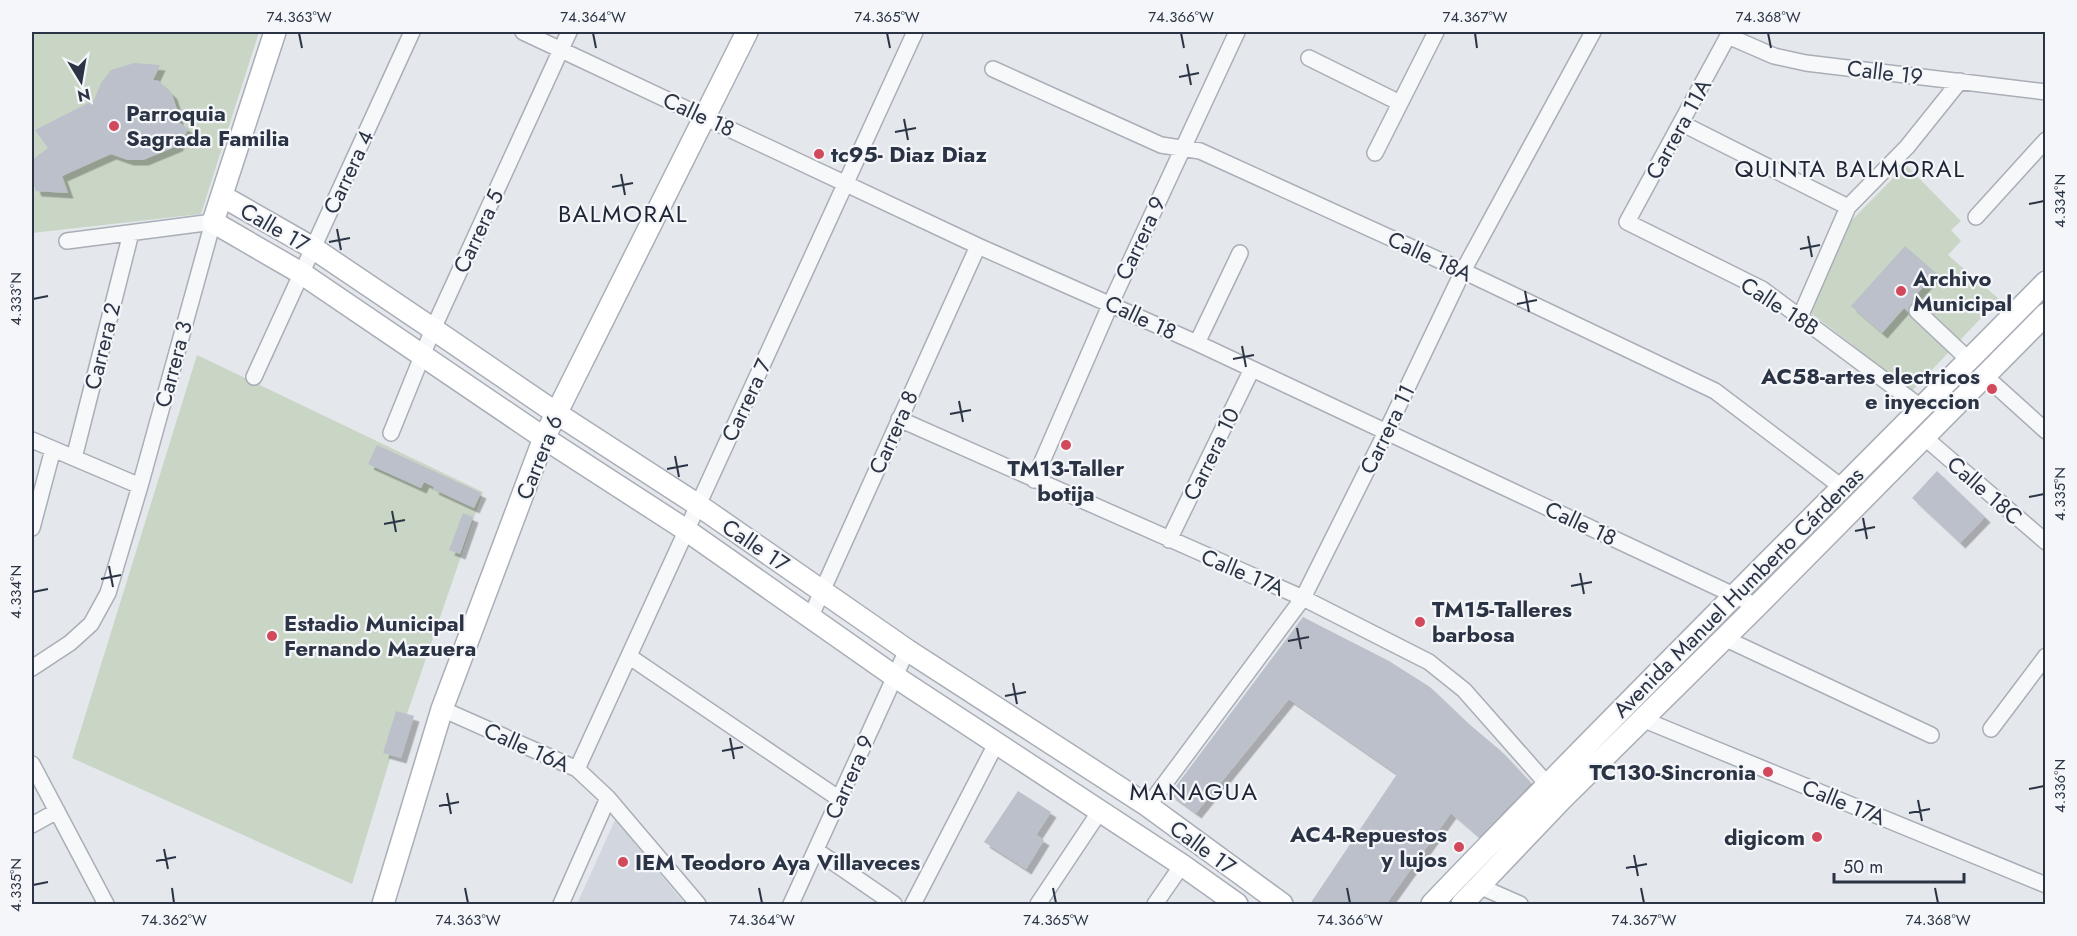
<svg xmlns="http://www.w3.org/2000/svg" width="2077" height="936" viewBox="0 0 2077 936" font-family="Jost,sans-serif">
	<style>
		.built { fill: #d2d6de }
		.green { fill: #c9d6c5 }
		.building { fill: #bbc0ca; filter: url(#shadow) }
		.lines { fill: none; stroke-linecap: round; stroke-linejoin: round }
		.street-casing { stroke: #a9aeb7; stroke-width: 18 }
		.secondary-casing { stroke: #a9aeb7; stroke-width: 24 }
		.street { stroke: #f7f8fa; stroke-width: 15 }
		.secondary { stroke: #fff; stroke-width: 21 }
		.ticks { fill: none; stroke: #2b3445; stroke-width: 2 }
		.poi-dot { fill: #d1495b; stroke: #f4f6f9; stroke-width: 2 }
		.labels { text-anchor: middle; stroke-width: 4.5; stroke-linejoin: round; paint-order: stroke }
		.street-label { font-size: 22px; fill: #2b3445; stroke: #f4f6f9 }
		.poi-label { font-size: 22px; font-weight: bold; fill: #2b3445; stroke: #f4f6f9; text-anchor: start }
		.neighbourhood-label { font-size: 24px; letter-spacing: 1.5px; fill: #1d2536; stroke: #f4f6f9 }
		.neatline { fill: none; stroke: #2b3445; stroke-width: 2 }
		.ticks-label { font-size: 15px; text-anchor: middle; fill: #2b3445 }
	</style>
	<defs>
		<filter id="shadow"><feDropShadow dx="5.5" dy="5.5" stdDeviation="0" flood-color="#0004"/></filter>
	</defs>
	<rect width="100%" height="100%" fill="#e4e7ec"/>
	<path class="built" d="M615,820L685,904H577Z"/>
	<path class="green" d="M32,32H259L201,214L32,233Z
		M1906,165L1961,221L1951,230L1961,241L1948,255L1999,299L1912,391L1811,313L1851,221Z
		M197,355L483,492L407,714L414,716L401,758L391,756L352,884L72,758Z"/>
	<path class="building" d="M134,63L160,65L153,80L159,81L172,94L178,113V122L189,129L177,146L143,160H128L111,154L62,176L68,193L36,191L32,180V160L48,148L35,130L94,100L101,83L111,70Z
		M1905,246L1936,273L1912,299L1920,307L1912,316L1904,308L1882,333L1851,306Z
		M377,445L481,493L474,508L433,489L434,487L424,482L421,488L368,464Z
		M1937,471L1985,517L1960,543L1912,498Z
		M463,513L473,517L460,554L449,550Z
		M1303,617L1389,661L1430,687L1469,724L1501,751L1531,783L1479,837L1451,813L1386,904H1310L1397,774L1289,699L1196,813L1170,794Z
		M396,711L414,716L401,758L383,753Z
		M1018,791L1051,812L1036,835L1044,840L1026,869L984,842Z"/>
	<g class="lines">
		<g class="street-casing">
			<path id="street" d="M523,32L978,246L1197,343L1757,606
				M1309,58L1400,103
				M993,69L1161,145L1200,151L1463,271L1715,391L1843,488
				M1681,123L1848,207
				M1375,153L1436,32
				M1976,217L2046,140
				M1917,311L1969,360
				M1800,317L1848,207L1907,147L1960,81
				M1197,343L1240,253
				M1984,375L2046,431
				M254,377L412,32
				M1922,408L1762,289L1627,222L1728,36L1774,56L1806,63L2046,92
				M899,419L1303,598L1429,662L1464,690L1547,784
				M391,433L433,329L569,32
				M1924,437L2046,542
				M32,440L140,486
				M74,458L131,233
				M1034,480L1111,303L1237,32
				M32,528L53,449
				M1169,540L1252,369
				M810,618L978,246
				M1724,638L1931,735
				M630,657L838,798
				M32,668L70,643L91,624L108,593L140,486L213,222L67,241
				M442,709L577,769L608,798L698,904
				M1642,719L2046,885
				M1991,729L2046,656
				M32,764L106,904
				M577,769L915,32
				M1148,806L1303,598L1386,432L1463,271L1593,32
				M32,825L57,811
				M817,851L894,904
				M1479,886L1520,904
				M561,904L608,798
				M791,904L907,650
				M913,904L997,742
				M1038,904L1100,811
				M1155,904L1182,865"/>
		</g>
		<g class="secondary-casing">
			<path id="secondary" d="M275,32L213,222L301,273L544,438L686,530L894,676L1182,865L1237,904
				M222,196L313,248L433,329L556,413L698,505L907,650L1148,806L1282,904
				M383,904L442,709L544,438L747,32
				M1432,904C1633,694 1841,490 2046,282
				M1462,904L1561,800L1757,606L2046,314"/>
		</g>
		<use href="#street" class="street"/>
		<use href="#secondary" class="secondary"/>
	</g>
	<path class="ticks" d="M299,33L302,48M593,33L596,48M887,33L890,48M1181,33L1184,48M1475,33L1477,48M1768,33L1771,48M1187,64L1191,85M1179,77L1199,73M904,119L908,140M895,132L916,128M621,174L625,195M612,187L633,183M2029,204L2044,201M337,229L341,250M1808,236L1812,257M329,242L350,238M1800,249L1820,245M1525,291L1529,312M33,299L48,296M1517,304L1537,300M1242,346L1246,367M1233,359L1254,355M959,401L963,422M950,414L971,410M675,456L679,477M667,469L688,465M2029,497L2044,494M392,511L396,532M1863,518L1867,539M384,524L405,520M1855,531L1875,527M109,566L113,587M1580,573L1584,594M101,579L121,575M1571,586L1592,582M33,592L48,589M1297,628L1301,649M1288,641L1309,637M1013,683L1017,704M1005,696L1026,692M730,738L734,759M722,751L743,747M2029,789L2044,786M447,793L451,814M1918,800L1922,821M439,806L459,802M1909,813L1930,809M164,849L168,869M1634,855L1638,876M156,861L176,857M1626,868L1647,864M33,885L48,882M172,888L174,903M465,888L468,903M759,888L762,903M1053,888L1056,903M1347,888L1350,903M1641,888L1644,903M1935,888L1938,903"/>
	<g class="poi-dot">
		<circle cx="114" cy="126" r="6"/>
		<circle cx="819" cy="154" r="6"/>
		<circle cx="1901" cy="291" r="6"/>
		<circle cx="1992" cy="389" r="6"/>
		<circle cx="1066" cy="445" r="6"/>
		<circle cx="1420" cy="622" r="6"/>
		<circle cx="272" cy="636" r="6"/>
		<circle cx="1768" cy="772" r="6"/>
		<circle cx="1817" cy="837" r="6"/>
		<circle cx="1459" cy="847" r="6"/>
		<circle cx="623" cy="862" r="6"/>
	</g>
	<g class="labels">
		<g class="street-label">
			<text transform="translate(1885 72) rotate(7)" y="8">Calle 19</text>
			<text transform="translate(699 114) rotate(25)" y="8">Calle 18</text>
			<text transform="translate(1678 129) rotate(-61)" y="8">Carrera 11A</text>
			<text transform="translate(348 172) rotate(-65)" y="8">Carrera 4</text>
			<text transform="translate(275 227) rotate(30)" y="8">Calle 17</text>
			<text transform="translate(478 231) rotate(-65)" y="8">Carrera 5</text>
			<text transform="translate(1140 238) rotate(-65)" y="8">Carrera 9</text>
			<text transform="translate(1430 256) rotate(25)" y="8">Calle 18A</text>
			<text transform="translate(1780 306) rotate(33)" y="8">Calle 18B</text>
			<text transform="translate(1141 317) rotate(25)" y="8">Calle 18</text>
			<text transform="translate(102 346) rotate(-76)" y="8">Carrera 2</text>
			<text transform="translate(173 364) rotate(-75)" y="8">Carrera 3</text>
			<text transform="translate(746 400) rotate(-65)" y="8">Carrera 7</text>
			<text transform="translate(1387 429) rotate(-64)" y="8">Carrera 11</text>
			<text transform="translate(893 432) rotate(-66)" y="8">Carrera 8</text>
			<text transform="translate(1211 454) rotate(-64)" y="8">Carrera 10</text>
			<text transform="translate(539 457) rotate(-68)" y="8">Carrera 6</text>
			<text transform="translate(1985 490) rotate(41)" y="8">Calle 18C</text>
			<text transform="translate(1581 523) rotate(25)" y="8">Calle 18</text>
			<text transform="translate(756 545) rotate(34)" y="8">Calle 17</text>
			<text transform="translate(1243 572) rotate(23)" y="8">Calle 17A</text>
			<text transform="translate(1738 592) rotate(-45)" y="8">Avenida Manuel Humberto Cárdenas</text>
			<text transform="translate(527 747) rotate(24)" y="8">Calle 16A</text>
			<text transform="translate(849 777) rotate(-66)" y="8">Carrera 9</text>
			<text transform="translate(1844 802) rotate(22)" y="8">Calle 17A</text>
			<text transform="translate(1203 847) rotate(36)" y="8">Calle 17</text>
		</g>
		<g class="poi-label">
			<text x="126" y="121">Parroquia<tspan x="126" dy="25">Sagrada Familia</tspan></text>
			<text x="831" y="162">tc95- Diaz Diaz</text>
			<text x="1913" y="286">Archivo<tspan x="1913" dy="25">Municipal</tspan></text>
			<text x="1980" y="384" text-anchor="end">AC58-artes electricos<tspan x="1980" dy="25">e inyeccion</tspan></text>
			<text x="1066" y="476" text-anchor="middle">TM13-Taller<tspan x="1066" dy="25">botija</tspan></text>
			<text x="1432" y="617">TM15-Talleres<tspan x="1432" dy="25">barbosa</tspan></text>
			<text x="284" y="631">Estadio Municipal<tspan x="284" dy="25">Fernando Mazuera</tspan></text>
			<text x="1756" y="780" text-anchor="end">TC130-Sincronia</text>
			<text x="1447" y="842" text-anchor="end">AC4-Repuestos<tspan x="1447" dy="25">y lujos</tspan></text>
			<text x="1805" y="845" text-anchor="end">digicom</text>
			<text x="635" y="870">IEM Teodoro Aya Villaveces</text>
		</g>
		<g class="neighbourhood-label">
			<text x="1850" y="177">QUINTA BALMORAL</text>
			<text x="623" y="222">BALMORAL</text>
			<text x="1194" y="800">MANAGUA</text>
		</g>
	</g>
	<rect width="2077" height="936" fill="none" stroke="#f4f6f9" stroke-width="66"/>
	<g transform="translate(81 81) rotate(169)" stroke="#f4f6f9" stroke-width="4.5" paint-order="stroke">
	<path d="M0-4.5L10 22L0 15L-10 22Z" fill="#2b3445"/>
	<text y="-9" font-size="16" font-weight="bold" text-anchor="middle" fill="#2b3445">N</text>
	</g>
	<path d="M1834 873v9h130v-9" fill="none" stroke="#2b3445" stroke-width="3"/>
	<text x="1843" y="873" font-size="18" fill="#2b3445" stroke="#f4f6f9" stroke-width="4.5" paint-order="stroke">50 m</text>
	<rect x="33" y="33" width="2011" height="870" class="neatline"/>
	<g class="ticks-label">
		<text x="299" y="22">74.363°W</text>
		<text x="593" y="22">74.364°W</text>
		<text x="887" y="22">74.365°W</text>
		<text x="1181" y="22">74.366°W</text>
		<text x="1475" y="22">74.367°W</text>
		<text x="1768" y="22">74.368°W</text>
		<text transform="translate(2060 201) rotate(-90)" y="5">4.334°N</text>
		<text transform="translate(16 299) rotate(-90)" y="5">4.333°N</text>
		<text transform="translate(2060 494) rotate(-90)" y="5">4.335°N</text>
		<text transform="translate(16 592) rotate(-90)" y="5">4.334°N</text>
		<text transform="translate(2060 786) rotate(-90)" y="5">4.336°N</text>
		<text transform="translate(16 885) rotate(-90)" y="5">4.335°N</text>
		<text x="174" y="925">74.362°W</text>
		<text x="468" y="925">74.363°W</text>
		<text x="762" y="925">74.364°W</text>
		<text x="1056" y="925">74.365°W</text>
		<text x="1350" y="925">74.366°W</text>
		<text x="1644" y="925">74.367°W</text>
		<text x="1938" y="925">74.368°W</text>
	</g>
</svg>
